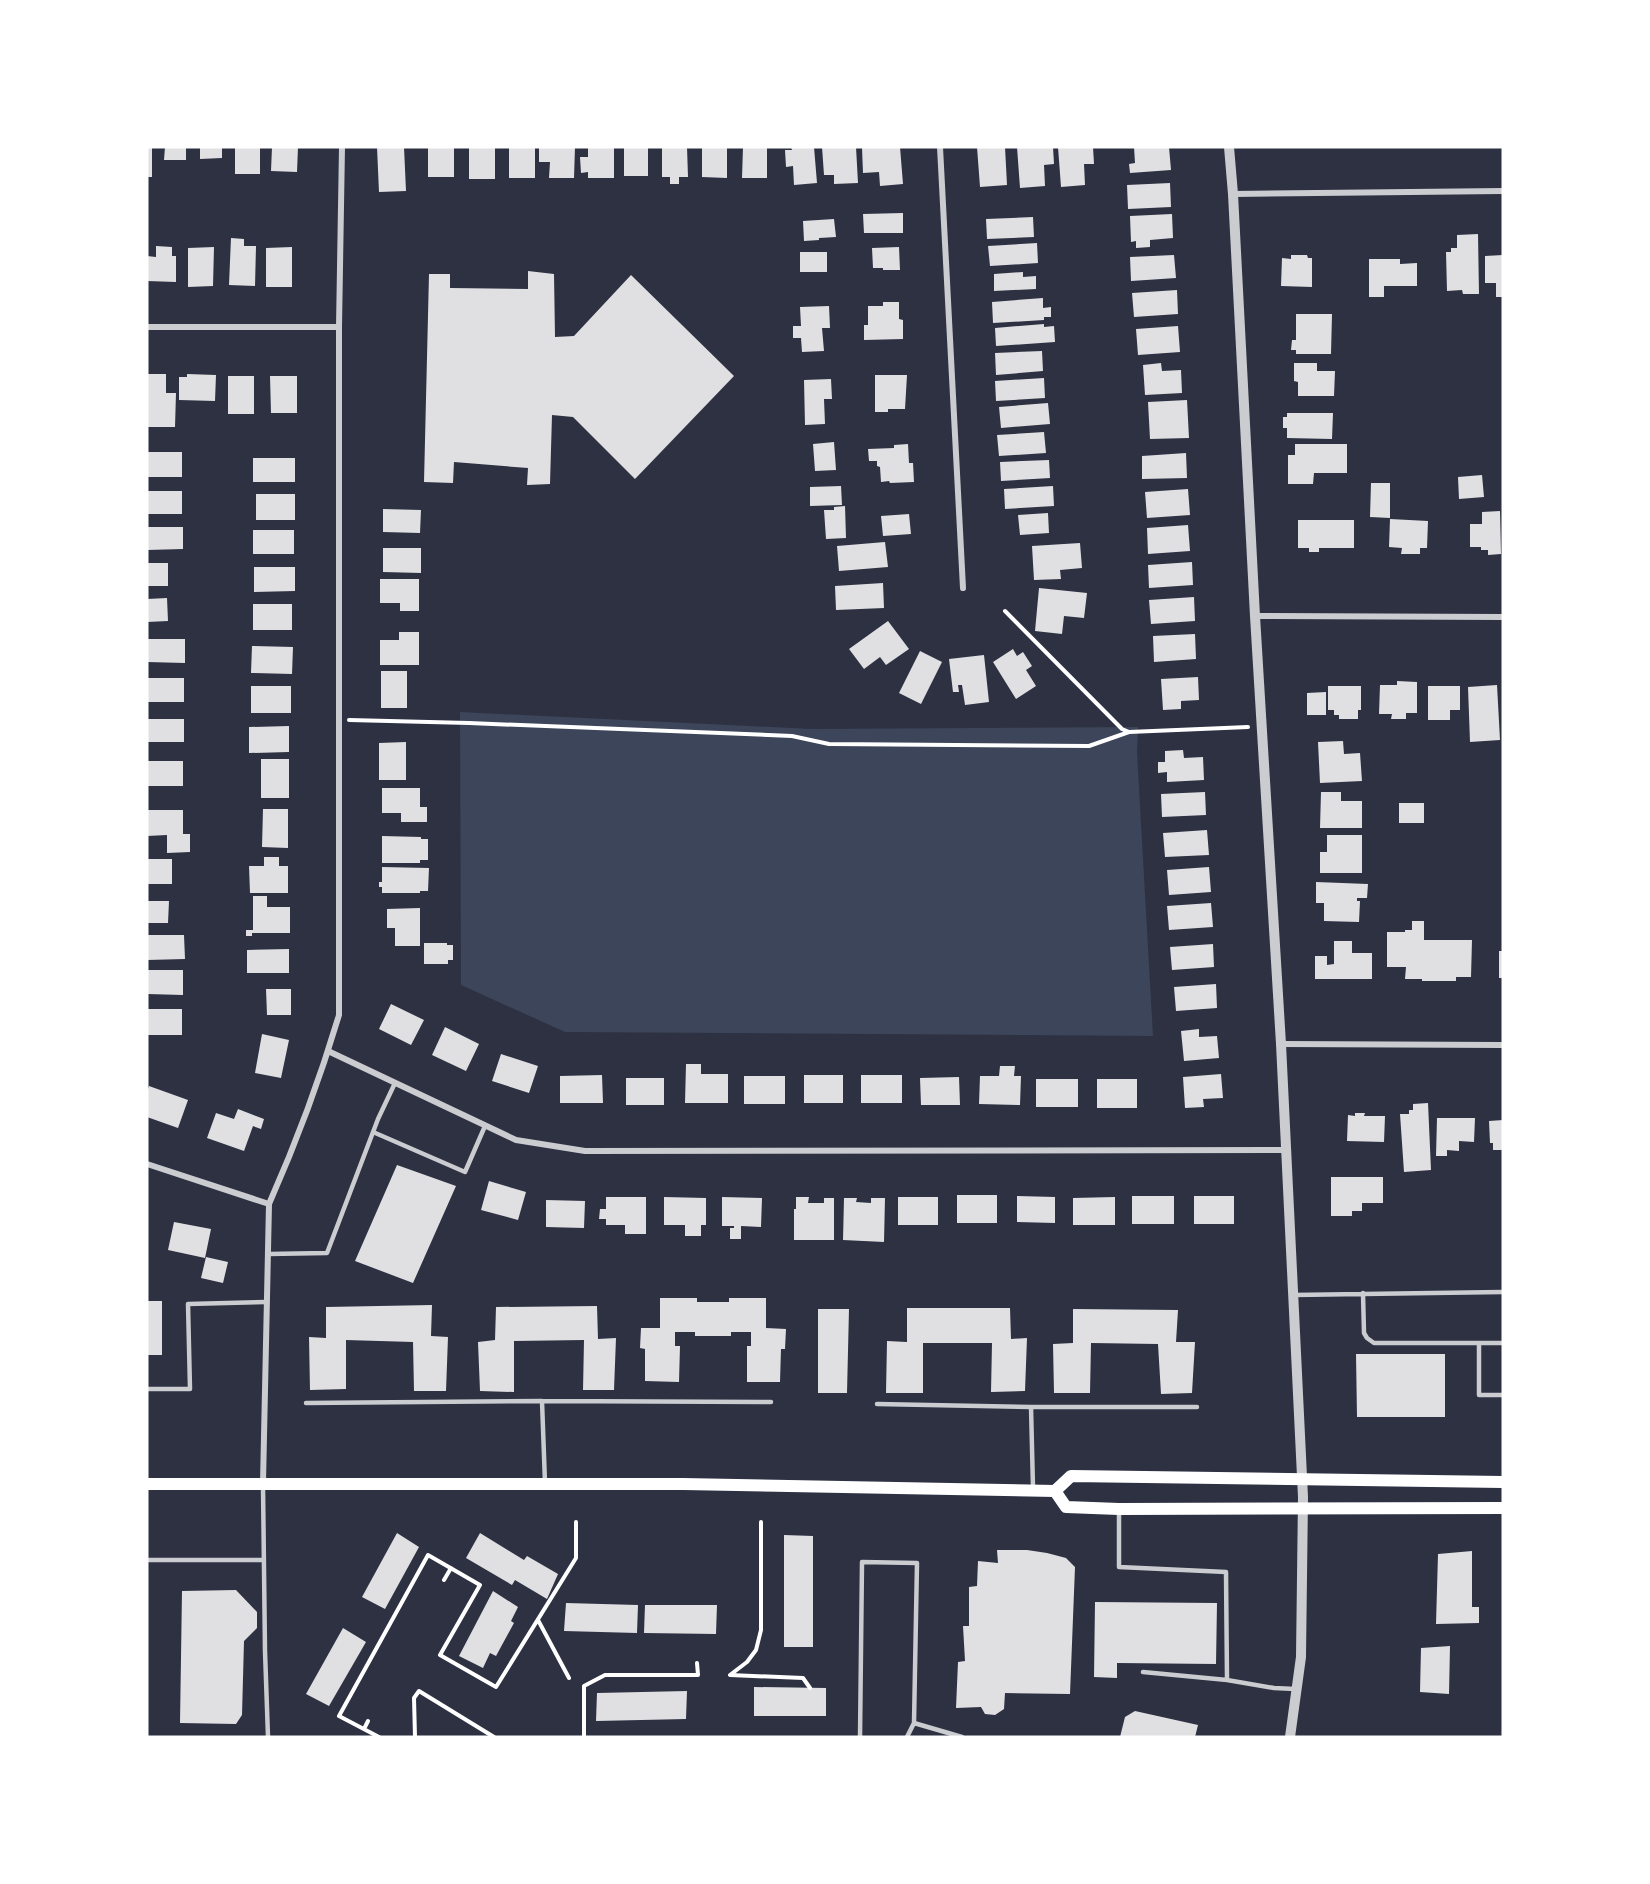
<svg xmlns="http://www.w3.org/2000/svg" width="1650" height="1884" viewBox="0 0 1650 1884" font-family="'Alegreya Sans',sans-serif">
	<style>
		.green { fill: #3c4559 }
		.building { fill: #e0e0e3 }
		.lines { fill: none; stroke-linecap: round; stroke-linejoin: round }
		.path { stroke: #fff; stroke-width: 4 }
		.service { stroke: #caccd0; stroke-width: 4.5 }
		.minor { stroke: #caccd0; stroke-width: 6 }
		.tertiary { stroke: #caccd0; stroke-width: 10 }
		.secondary { stroke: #fff; stroke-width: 12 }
	</style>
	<rect width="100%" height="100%" fill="#2d3142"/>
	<path class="green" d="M460,712L812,729L1138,727L1137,752L1153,1036L565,1032L461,985Z"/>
	<path class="building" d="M147,147H152V177H147Z
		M165,147H186V160H164Z
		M200,147H222V158L200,159Z
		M235,147H260V174H235Z
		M272,147H298L297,172L271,171Z
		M377,147H404L406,191L379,192Z
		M428,147H454V177H428Z
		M469,147H495V179H469Z
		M509,147H535V178H509Z
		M539,147H575L574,178H549L550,162H539Z
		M588,147H614V178H588V172L581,173L580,157H588Z
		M624,147H648V176H624Z
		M662,147H687L688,177H679V184H670V177H662Z
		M702,147H727V178L702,177Z
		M743,147H767V178H742Z
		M791,147H814L817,183L794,185L793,166L786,167L785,150H792Z
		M822,147H856L858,183L834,184V175H824Z
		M877,147H900L903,184L880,186L879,172L863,173L862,148Z
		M977,147H1005L1007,185L980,187Z
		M1017,147H1053L1054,164L1044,165L1045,186L1020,188Z
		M1058,147H1093L1094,164H1084L1085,185L1061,187Z
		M1134,147H1169L1171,170L1130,173L1129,164L1135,163Z
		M1170,183L1171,207L1128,209L1127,185Z
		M903,213V233H864L863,214Z
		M1172,214L1173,238L1150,240V247L1136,248V241L1131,242L1130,216Z
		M1033,217L1034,237L987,239L986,219Z
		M834,219L836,237L819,238V240L804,241L803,221Z
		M1478,234L1479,294H1463L1462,290L1447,291L1446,252H1451V248H1457V235Z
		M231,238L244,239V246H256L255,286L229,285Z
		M1037,243L1038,263L990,266L988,246Z
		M156,246L172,247V256H176V282L147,281V256L156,257Z
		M214,247L213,286L188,287V248Z
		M292,247V287H266V248Z
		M899,247L900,270H883V268H873L872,248Z
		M800,252H827V272H800Z
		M1174,255L1176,278L1131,281L1130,257Z
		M1291,255H1307L1308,258H1312V287L1281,286L1282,258L1291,259Z
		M1503,255V297H1496V283H1485V256Z
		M1369,259H1400V264L1417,263V286H1384V297H1369Z
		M528,271L554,274L555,337L574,336L631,275L734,376L635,479L573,417L552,415L550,484L527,485L528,468L454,462L453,483L424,482L429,274H450V288L528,289Z
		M1023,272V277L1036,276V289L994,291V274Z
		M1177,290L1178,314L1134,317L1132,293Z
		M1043,298V308L1051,307V317H1044V320L993,323L992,302Z
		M883,302H899V319L903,320V339L864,340V325H868V306H883Z
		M829,306L830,328H822L824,351L802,352L801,338H793V326H801L800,307Z
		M1296,314H1332L1331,354H1296V350H1291L1292,340H1296Z
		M1044,324V327L1054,326L1055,342L996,346L995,328Z
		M1178,326L1180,352L1138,355L1136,329Z
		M1042,351L1043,371L996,375L995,353Z
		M1161,363L1162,371L1181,370L1182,393L1145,395L1143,365Z
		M1294,363H1317V371H1335L1334,396H1298V382L1294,381Z
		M147,374H166V393H176L175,427H147Z
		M187,374L216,375L215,401L179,400V377H187Z
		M875,375H907L905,409H888V412H875Z
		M228,376H254V414H228Z
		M270,376H297V413H271Z
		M1044,378L1045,398L996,401L995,381Z
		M831,379L832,399H824L825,424L805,425L804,380Z
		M1187,400L1189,438L1150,439L1148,402Z
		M1048,403L1050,424L1001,428L999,407Z
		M1287,413H1333L1332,439L1287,438V428H1283V417H1287Z
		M1044,432L1046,453L999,456L997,435Z
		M834,442L836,470L815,471L813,444Z
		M908,444L909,463H913L914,482L890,483L889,481L881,482L880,467L877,466V461H869L868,449L894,448V445Z
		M1295,444H1347V473H1314L1313,484H1288V455H1295Z
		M147,452H182V477H147Z
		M1186,453L1187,478L1142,479V456Z
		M253,458H295V482H253Z
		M1049,460L1050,478L1001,481L1000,462Z
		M1482,475L1484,497L1459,499L1458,477Z
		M1371,483H1390V518L1370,517Z
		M841,486L842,505L810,506V487Z
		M1053,486L1054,506L1005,509L1004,489Z
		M1188,489L1190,515L1147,518L1145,492Z
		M147,491H182V514H147Z
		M256,494H295V520H256Z
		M845,506L846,538L826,539L824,510H834V507Z
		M383,509L421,510L420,533L383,532Z
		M1500,511L1501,554L1488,555V550H1481V547H1470V524H1482V512Z
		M1048,513L1049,533L1020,535L1018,515Z
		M909,514L911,534L883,536L881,516Z
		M1390,519L1428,521L1427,548H1420V554H1401L1402,548L1389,547Z
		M1298,520H1354V548H1319V552H1309V548H1298Z
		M1188,525L1190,551L1148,554L1147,528Z
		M147,527H183V549L147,550Z
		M253,530H294V554H253Z
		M885,542L888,567L839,571L837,546Z
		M1080,543L1082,568L1060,570L1061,579L1034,580L1032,546Z
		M383,548H421V573L383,572Z
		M1192,562L1193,585L1149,588L1148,565Z
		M147,563H168V586H147Z
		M254,567H295V591L254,592Z
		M380,579H419V611H400V603H380Z
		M883,583L884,608L836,610L835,586Z
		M1039,588L1087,593L1084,618L1064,616L1062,634L1035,631Z
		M1194,597L1195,621L1151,624L1149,600Z
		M167,598L168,621L147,622V599Z
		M253,604H292V630H253Z
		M888,621L909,649L886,665L880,657L864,669L849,649Z
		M399,632H419V665H380V640H399Z
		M1195,634L1196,659L1154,662L1153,636Z
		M147,639H185V663L147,662Z
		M252,646L293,647L292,674L251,673Z
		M1013,649L1017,656L1023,652L1032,666L1026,670L1036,686L1016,699L993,662Z
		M920,651L942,662L921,704L899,693Z
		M984,655L989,702L965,705L962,685H958L959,692H953L949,659Z
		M381,671H407V708H381Z
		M1198,677L1199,700L1181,701V709L1163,710L1161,679Z
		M147,678H184V702H147Z
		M1397,681L1417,682V713H1406V719H1391L1392,714H1379L1380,685H1397Z
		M1497,685L1500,740L1470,742L1468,687Z
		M251,686H291V713H251Z
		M1328,686H1361V710H1358V719H1339V715H1334V710H1328Z
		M1428,686H1460V710H1450V720H1428Z
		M1326,692V715H1307V693Z
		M147,719H184V742H147Z
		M289,726V752L249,753V727Z
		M1343,741L1344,754L1360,753L1362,781L1320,783L1318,742Z
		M406,742V780H379V743Z
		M1183,750L1184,758L1203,757L1204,780L1167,782V772L1158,773V762H1165V751Z
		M261,759H289V798H261Z
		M147,761H183V786H147Z
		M382,788H420V807H427V822H401V813H382Z
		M1205,792L1206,815L1162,817L1161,794Z
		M1321,792H1341V801H1362V828H1320Z
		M1399,803H1424V823H1399Z
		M263,809H288V848L262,847Z
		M147,810H183V834H190V852L167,853V835L147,836Z
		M1207,830L1209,855L1165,857L1163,833Z
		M1327,835H1362V873H1320V852H1327Z
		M382,836L421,837V839H428V860H420V863H382Z
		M264,857H279V866H288V893H250L249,866H264Z
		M147,859H172V884H147Z
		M382,867L429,868L428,891H420V893H382V887H379V882H382Z
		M1209,867L1211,892L1169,895L1167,870Z
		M1316,882L1368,884L1367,898H1357V901H1360L1359,922L1324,921V903H1316Z
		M253,896H267V907H290V933H252V936H246V930H253Z
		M147,901H169L168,923H147Z
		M1211,903L1213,927L1169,930L1167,906Z
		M420,908V946H395V928H387V909Z
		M1412,921H1424V940H1472L1471,977H1456V981H1422V979H1405L1406,967H1387V932H1405V930H1412Z
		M147,935H184L185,959L147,960Z
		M1334,941H1352V953H1372V979H1315V956H1327V965L1334,964Z
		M424,943H447V945H453V960H448V964H424Z
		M1213,944L1214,967L1172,970L1170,947Z
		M289,949V973H247V950Z
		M1499,951H1503V978H1499Z
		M147,970H183V995L147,994Z
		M1216,984L1217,1008L1176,1011L1174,987Z
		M266,989H291V1015H267Z
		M391,1004L424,1020L411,1045L379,1029Z
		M147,1009H182V1035H147Z
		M445,1027L479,1044L466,1071L432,1055Z
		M1199,1029V1037L1217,1036L1219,1058L1184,1061L1181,1031Z
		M262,1034L289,1040L281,1078L255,1073Z
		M501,1054L538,1066L529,1093L492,1081Z
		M686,1064H701V1074H728V1103H685Z
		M1000,1066H1015L1014,1076H1021L1020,1105L979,1104L980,1076H999Z
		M1221,1074L1223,1098L1203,1099L1204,1107L1185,1108L1183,1077Z
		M602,1075L603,1103H560V1076Z
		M804,1075H843V1103H804Z
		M861,1075H902V1103H861Z
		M744,1076H785V1104H744Z
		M959,1077L960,1105H921L920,1078Z
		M626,1078H664V1105H626Z
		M1036,1079H1078V1107H1036Z
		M1097,1079H1137V1108H1097Z
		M149,1086L188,1100L178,1128L147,1117V1092Z
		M1428,1103L1431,1170L1404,1172L1400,1114H1409V1110H1413V1104Z
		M238,1109L264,1119L261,1129L253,1126L244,1151L207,1138L216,1113L234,1119Z
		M1355,1113H1365L1364,1116H1385L1384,1142L1347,1141L1348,1115L1355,1116Z
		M1437,1118H1475L1474,1142L1459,1141V1151L1447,1150V1156H1436Z
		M1503,1120V1150H1493V1143H1490L1489,1121Z
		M397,1165L456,1186L413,1283L355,1261Z
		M1331,1177H1383V1203H1362V1211H1352V1216H1331Z
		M489,1181L526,1192L518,1220L481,1210Z
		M957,1195H997V1223H957Z
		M1017,1196L1055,1197V1223L1017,1222Z
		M1132,1196H1174V1224H1132Z
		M1194,1196H1234V1224H1194Z
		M606,1197H646V1234H625V1225H606V1219H599L600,1209H606Z
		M664,1197L706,1198V1225H701V1236H685V1225H664Z
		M722,1197L762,1198L761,1227L741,1226V1239H730V1228H734V1226H722Z
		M796,1197H809L808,1203H824V1198H834V1240H794V1209H796Z
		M898,1197H938V1225H898Z
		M1115,1197V1225H1073V1198Z
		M844,1198H857L856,1202L871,1203V1198H885L884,1242L843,1240Z
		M546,1200L585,1201L584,1228L546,1227Z
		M174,1222L211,1229L205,1258L168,1250Z
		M206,1257L228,1262L223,1283L201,1278Z
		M660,1298H697V1302H729V1298H766V1328L786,1329L785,1349H781L780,1382H747V1346H751V1332H731V1336H695V1332H675V1346H680L679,1382L645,1381V1349L640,1348L641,1328H660Z
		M147,1301H162V1355H147Z
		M432,1305L431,1336L448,1337L446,1391H414L413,1342L346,1340V1389L310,1390L309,1337L326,1338V1307Z
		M597,1306L598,1339L616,1338L614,1390H583L584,1340L514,1341V1392L480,1391L478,1342L495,1340L496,1307Z
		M907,1308H1010L1011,1339L1027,1338L1025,1391L991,1392L992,1343H923V1393H886L887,1341L907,1342Z
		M818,1309H849L847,1393H818Z
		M1073,1309L1178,1310L1176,1342H1195L1192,1393L1161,1394L1158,1344L1091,1343L1090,1393H1054L1053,1344L1073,1343Z
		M1356,1354H1445V1417H1357Z
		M397,1533L419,1547L385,1609L362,1597Z
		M480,1533L524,1560L527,1556L558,1574L547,1599L515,1580L512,1585L466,1558Z
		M784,1535L813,1536V1647H784Z
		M997,1550H1027L1047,1553L1066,1558L1075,1567L1070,1694L1005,1693L1004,1709L995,1715L985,1714L981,1707L956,1708L958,1662L965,1661L963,1626H969V1587L977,1586L978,1561L998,1563Z
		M1472,1551V1607H1479V1623L1436,1624L1438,1554Z
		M236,1590L257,1612V1628L244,1641L242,1715L236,1724L180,1723L182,1591Z
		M493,1591L518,1607L511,1621L514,1623L496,1656L490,1653L483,1668L459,1656Z
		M1095,1602L1217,1603L1216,1664L1117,1663V1678L1094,1677Z
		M566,1603L638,1605L637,1633L564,1631Z
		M645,1605H717L716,1634L644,1633Z
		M343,1628L366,1642L329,1706L306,1694Z
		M1450,1646L1449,1694L1420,1692L1421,1648Z
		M754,1687L826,1688V1716H754Z
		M687,1691L686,1719L596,1721L597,1693Z
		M1135,1711L1198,1725L1195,1737H1120L1125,1717Z"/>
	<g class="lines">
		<path class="path" d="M1005,611L1122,729L1129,732L1248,727
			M349,720L469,723L792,736L829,744L1089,746L1129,732
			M761,1522V1630L756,1650L747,1662L730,1675L803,1678L810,1688
			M444,1580L451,1568
			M538,1620L569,1678
			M364,1729L368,1721
			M379,1737L339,1716L428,1555L480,1585L440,1655L496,1687L576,1558V1522
			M415,1737L414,1698L419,1691L494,1737
			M584,1737V1686L605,1675H698L697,1663"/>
		<path class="service" d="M373,1132L465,1172L485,1126
			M268,1254L327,1253L378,1119L395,1083
			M1363,1293L1364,1333L1367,1338L1374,1343H1503
			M1293,1295L1503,1292
			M1479,1343V1395H1503
			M147,1389H190L188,1304L267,1302
			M542,1401L771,1402
			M306,1403L542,1401L545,1483
			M877,1404L1031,1407
			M263,1486L265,1651L268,1737
			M1033,1488L1031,1407H1197
			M1119,1509V1567L1226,1572L1227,1680L1274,1688L1295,1689
			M147,1560H264
			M1143,1672L1227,1680
			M914,1723L962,1737
			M860,1737L862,1562L917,1563L914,1723L907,1737"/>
		<path class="minor" d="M940,147L963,588
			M1233,194L1503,191
			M147,327H339
			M1255,616L1503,617
			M1281,1044L1503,1045
			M328,1051L516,1140L585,1151L1286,1150
			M147,1164L269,1204
			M263,1483L269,1204C296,1143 320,1079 339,1015V327L342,147"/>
		<path class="tertiary" d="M1229,147L1233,194L1255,616L1281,1044L1303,1497L1301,1657L1290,1737"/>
		<path class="secondary" d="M147,1484H683L1055,1491L1071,1476L1503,1482
			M1055,1491L1066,1507L1119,1509L1503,1508"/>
	</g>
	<rect width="1650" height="1884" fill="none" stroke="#ffffff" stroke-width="297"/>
</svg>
